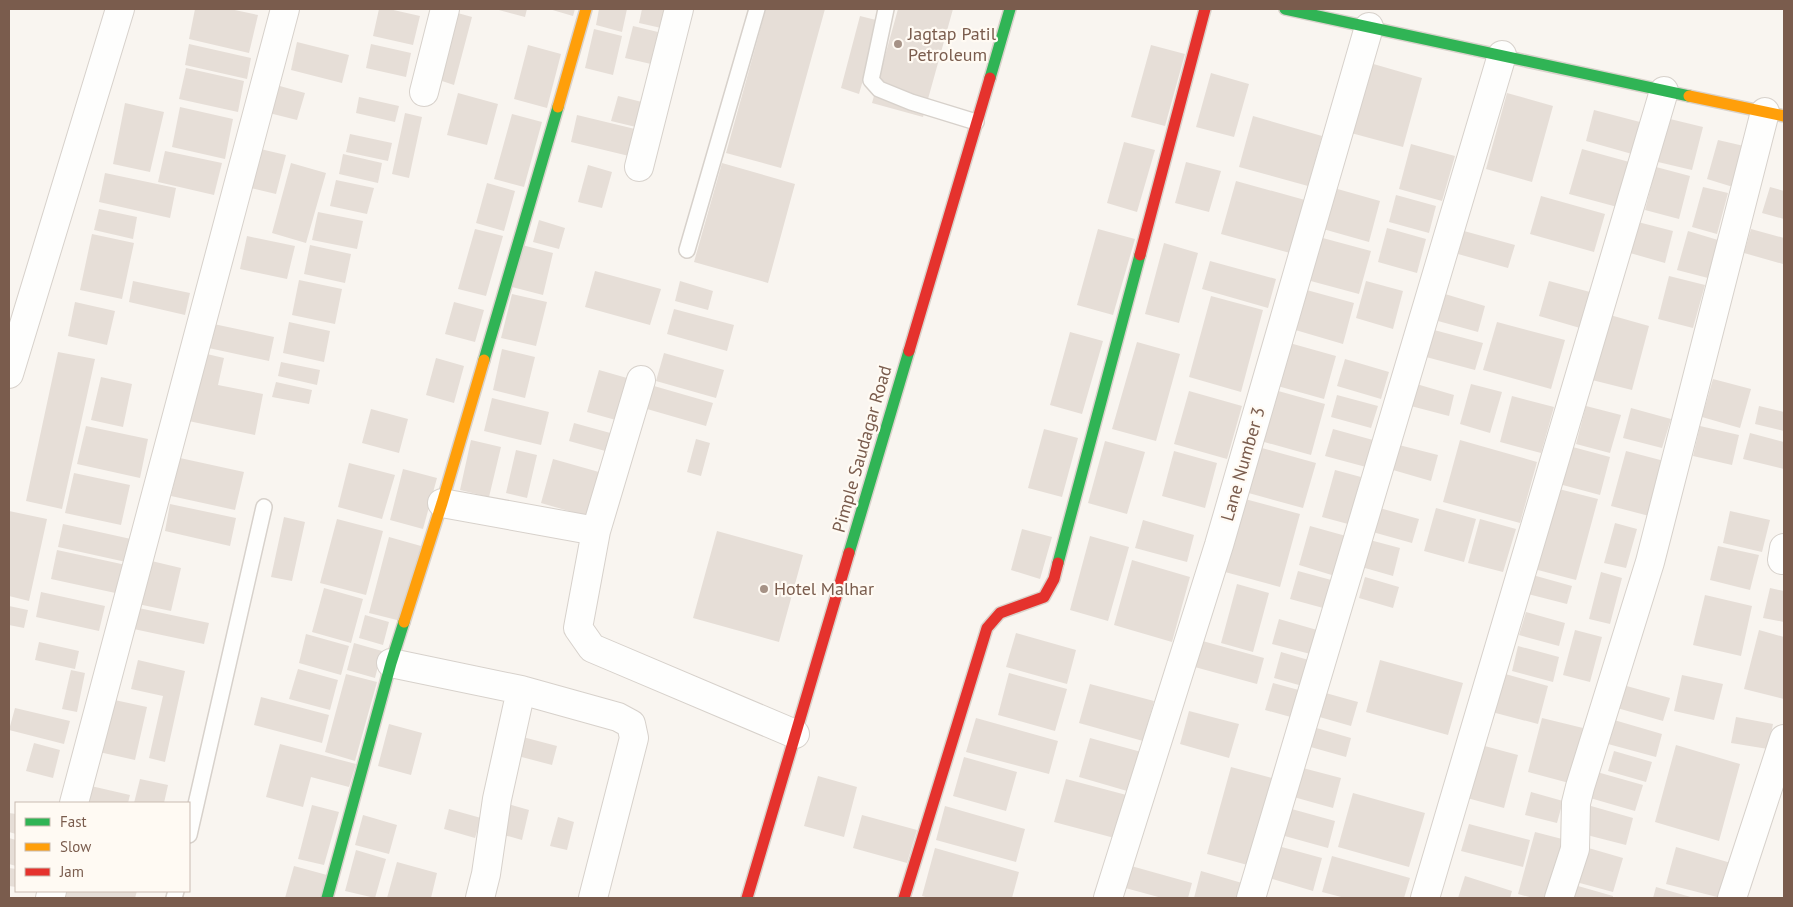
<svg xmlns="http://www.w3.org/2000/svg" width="1793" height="907" viewBox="0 0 1793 907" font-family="'PT Sans',sans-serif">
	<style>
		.building { fill: #e6ded7 }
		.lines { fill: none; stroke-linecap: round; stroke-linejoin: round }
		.lane-casing { stroke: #d7d1cb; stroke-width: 18 }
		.street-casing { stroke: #d7d1cb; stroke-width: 30 }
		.fast-casing { stroke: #d9d2cb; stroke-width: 14 }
		.slow-casing { stroke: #d9d2cb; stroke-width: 14 }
		.jam-casing { stroke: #d9d2cb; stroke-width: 14 }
		.lane { stroke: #fefefd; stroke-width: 15 }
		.street { stroke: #fefefd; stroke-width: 28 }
		.fast { stroke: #30b455; stroke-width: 11 }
		.slow { stroke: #ff9f0a; stroke-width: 11 }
		.jam { stroke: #e5322d; stroke-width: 11 }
		.poi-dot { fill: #a69286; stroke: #fffaf3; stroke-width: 2 }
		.labels { text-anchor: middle; stroke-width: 4.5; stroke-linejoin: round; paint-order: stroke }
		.poi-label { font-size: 18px; fill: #7a5c4d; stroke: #fffaf3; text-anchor: start }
		.street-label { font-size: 18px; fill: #7a5c4d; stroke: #fffaf3 }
	</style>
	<rect width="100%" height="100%" fill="#f9f5f0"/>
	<path class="building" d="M195,9H230L258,15L249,53L189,39Z
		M379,9H389L420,16L413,45L373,36Z
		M495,9H527L525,17Z
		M549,9H575L573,16Z
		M599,9H627L622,32L596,25Z
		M642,9H675L670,30L639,23Z
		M766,9H825L781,168L726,153Z
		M898,9H953L923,117L872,103Z
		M454,12L472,17L454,85L436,79Z
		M860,16L880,21L859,94L841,88Z
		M633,26L658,32L651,64L625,58Z
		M594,29L622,36L613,75L585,68Z
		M297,42L349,55L342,83L291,70Z
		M189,44L251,58L247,79L185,65Z
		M371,44L411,53L406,77L366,68Z
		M528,45L561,54L547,108L514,99Z
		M1151,45L1185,54L1165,126L1131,117Z
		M1370,63L1422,78L1403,147L1351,133Z
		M186,68L244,81L238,112L179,99Z
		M1211,73L1249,84L1234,137L1196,127Z
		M269,83L305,93L297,120L261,111Z
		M458,93L498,104L487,145L447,135Z
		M1507,93L1553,106L1532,182L1486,169Z
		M618,96L646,103L640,128L611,121Z
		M359,97L399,106L395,122L356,113Z
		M125,103L164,112L150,172L113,164Z
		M180,107L233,119L225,159L172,147Z
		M1594,110L1640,122L1632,154L1586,141Z
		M405,113L422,117L409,178L392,174Z
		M512,114L542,122L524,187L494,179Z
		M577,115L635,129L629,156L571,142Z
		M1253,116L1322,136L1308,186L1239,167Z
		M1670,119L1703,127L1692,170L1658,162Z
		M350,134L392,143L388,161L346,152Z
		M1718,140L1744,146L1733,187L1707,179Z
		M1124,142L1155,150L1137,212L1107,203Z
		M1411,144L1455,156L1442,201L1399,189Z
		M252,147L286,155L276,194L242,186Z
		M1582,149L1633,163L1621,208L1569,194Z
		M165,151L222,163L214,195L158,182Z
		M343,154L382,163L378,183L339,174Z
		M1186,162L1221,171L1209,212L1175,203Z
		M291,163L326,173L306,243L272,233Z
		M722,163L795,184L768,283L694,262Z
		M588,165L612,172L602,208L578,202Z
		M1656,167L1690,176L1679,219L1645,210Z
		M105,173L176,188L170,218L99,202Z
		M336,180L374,188L367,214L330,206Z
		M1236,181L1305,200L1290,253L1221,234Z
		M487,183L515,191L504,231L476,223Z
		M1703,187L1728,193L1717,234L1692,227Z
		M1770,187L1784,191V219L1762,213Z
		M1334,188L1380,201L1369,242L1323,229Z
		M1396,195L1436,206L1429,233L1389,222Z
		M1541,196L1605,214L1594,252L1530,234Z
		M99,209L137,217L133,239L94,230Z
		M318,212L363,221L357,249L312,240Z
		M539,220L565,228L559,249L533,242Z
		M1638,222L1673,231L1665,263L1630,253Z
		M1387,228L1426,239L1417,273L1378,262Z
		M475,229L503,236L486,296L458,289Z
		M1098,229L1135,239L1113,315L1077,305Z
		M1751,229L1784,238L1783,264L1744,253Z
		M1464,231L1515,245L1508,268L1458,254Z
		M1688,231L1718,240L1708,278L1677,270Z
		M92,234L134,243L122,299L80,290Z
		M247,236L295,246L287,279L240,269Z
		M1319,237L1371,251L1359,294L1307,280Z
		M1164,243L1198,253L1179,323L1145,314Z
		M310,245L351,254L345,283L304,274Z
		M522,245L553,253L543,295L512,287Z
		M1210,261L1276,279L1268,308L1202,289Z
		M595,271L661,289L650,325L585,307Z
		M1669,276L1705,285L1693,328L1658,319Z
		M299,280L342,289L335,324L292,315Z
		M133,281L190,293L185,315L129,302Z
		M680,281L713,291L708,310L675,301Z
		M1366,281L1403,291L1393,329L1356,318Z
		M1549,281L1590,292L1580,328L1539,316Z
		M1303,289L1354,303L1343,344L1292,329Z
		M512,294L547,302L536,346L501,338Z
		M1445,294L1485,306L1478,332L1438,321Z
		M1211,296L1263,310L1241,392L1189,377Z
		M75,302L115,311L107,345L68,336Z
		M454,302L484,310L475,342L445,334Z
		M674,309L734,325L727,351L667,334Z
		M1610,315L1649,326L1632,390L1592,380Z
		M289,322L330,331L324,362L283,353Z
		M1497,322L1565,340L1551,389L1483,370Z
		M209,323L274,337L269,361L204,347Z
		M1434,330L1483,343L1475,370L1426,357Z
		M1070,332L1103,341L1082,414L1050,405Z
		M1137,342L1180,354L1156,441L1112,429Z
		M1286,342L1336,356L1324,399L1274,385Z
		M502,349L535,357L525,398L493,390Z
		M194,351L224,358L218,385L263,394L255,435L179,419Z
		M58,352L95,359L62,509L26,501Z
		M664,353L724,370L716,398L656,381Z
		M436,358L464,366L454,403L426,395Z
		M1345,359L1389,372L1381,399L1337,386Z
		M281,362L320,370L317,385L278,376Z
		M599,370L634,380L623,422L587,412Z
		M101,377L132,384L123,427L91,420Z
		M1713,379L1751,389L1740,428L1702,417Z
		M276,382L312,390L309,404L272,397Z
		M1413,383L1454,395L1449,416L1407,405Z
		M1471,384L1502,392L1490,433L1460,424Z
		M654,386L713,403L706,426L647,409Z
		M1271,389L1325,404L1311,455L1257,440Z
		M1189,391L1242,406L1227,459L1174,444Z
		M1337,395L1378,406L1371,428L1331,417Z
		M1512,396L1554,407L1541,453L1500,442Z
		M492,398L549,412L541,445L484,431Z
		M1586,406L1621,415L1610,453L1576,444Z
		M1759,406L1784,412V431L1755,424Z
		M1631,408L1671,419L1662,448L1623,438Z
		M371,409L408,419L399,453L362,443Z
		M574,423L614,434L609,452L569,441Z
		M86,426L148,439L140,478L77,464Z
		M1700,426L1739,435L1732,465L1693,456Z
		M1044,429L1078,438L1062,497L1028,488Z
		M1333,429L1373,440L1366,467L1325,456Z
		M1750,433L1784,442V469L1743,459Z
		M696,439L710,443L701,476L687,472Z
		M471,440L501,447L489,497L460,490Z
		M1460,440L1537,462L1520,523L1443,502Z
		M1105,441L1145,452L1127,514L1088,503Z
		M1399,445L1438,455L1431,481L1393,470Z
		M1569,446L1610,457L1600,495L1559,484Z
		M1258,447L1316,463L1303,508L1245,492Z
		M516,450L537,455L527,498L506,493Z
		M1174,451L1217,463L1205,508L1162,496Z
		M1626,451L1668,462L1653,517L1611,506Z
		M180,458L244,472L235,510L171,496Z
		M553,459L606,474L593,518L541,503Z
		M349,463L395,475L382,519L338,507Z
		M403,469L437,478L423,529L390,520Z
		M1335,470L1361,477L1348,524L1322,517Z
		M74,473L130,485L121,525L65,513Z
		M1555,488L1598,499L1576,580L1534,569Z
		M1245,499L1300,514L1280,587L1225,572Z
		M170,504L236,518L230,546L165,531Z
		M1376,507L1419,519L1412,543L1369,531Z
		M1436,508L1476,519L1464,562L1424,551Z
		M9,511L47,519L29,601L9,596Z
		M1730,511L1770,520L1762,552L1723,543Z
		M284,517L305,522L292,581L271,577Z
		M337,519L383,531L366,595L320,583Z
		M1480,519L1516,529L1503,572L1468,563Z
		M1143,520L1194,535L1187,562L1135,548Z
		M1615,523L1637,529L1626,568L1604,563Z
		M63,524L131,539L126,562L58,547Z
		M1310,526L1346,536L1335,576L1299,565Z
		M1022,529L1052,537L1040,579L1011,570Z
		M717,531L803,555L779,642L693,618Z
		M1090,536L1129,547L1108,621L1070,610Z
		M389,537L421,546L401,621L369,613Z
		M1366,539L1400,548L1393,576L1358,566Z
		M1718,546L1759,555L1750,590L1710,580Z
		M57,550L126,565L120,594L51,579Z
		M143,559L181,568L171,611L133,603Z
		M1132,560L1190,577L1172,642L1114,625Z
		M1298,571L1335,581L1327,609L1290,599Z
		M1601,572L1622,578L1610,624L1589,619Z
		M1529,574L1572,586L1567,604L1524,593Z
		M1365,577L1399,587L1393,608L1359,598Z
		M1237,584L1269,593L1253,652L1221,643Z
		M324,588L363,599L351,643L312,632Z
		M1770,588L1784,591V622L1763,618Z
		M41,592L105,606L99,631L36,617Z
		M1705,595L1752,606L1741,656L1693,645Z
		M9,606L28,610L24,628L9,625Z
		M134,607L209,623L204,644L129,628Z
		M1526,612L1565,623L1559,646L1519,635Z
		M365,615L389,622L383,645L359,638Z
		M1279,619L1324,632L1318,656L1272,644Z
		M1575,630L1602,637L1590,682L1563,675Z
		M1759,630L1784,637V699L1744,689Z
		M1016,633L1076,650L1067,684L1006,667Z
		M306,634L349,646L341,675L299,663Z
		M1199,640L1264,658L1257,684L1191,666Z
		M39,642L79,651L75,669L35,660Z
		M354,643L382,651L375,678L347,670Z
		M1518,646L1559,657L1553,682L1512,671Z
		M1281,652L1312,661L1306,687L1274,678Z
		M138,660L185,671L165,762L149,758L163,696L131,689Z
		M1380,660L1463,683L1448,735L1366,712Z
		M298,669L338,680L330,710L289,699Z
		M71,670L85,673L77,712L62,709Z
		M1498,672L1548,686L1538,724L1488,711Z
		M1009,673L1067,689L1055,731L998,715Z
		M346,674L377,682L355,761L325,752Z
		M1682,675L1723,684L1714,720L1674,711Z
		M1273,683L1306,692L1298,719L1265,710Z
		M1090,684L1154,701L1143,741L1079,723Z
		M1623,685L1670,698L1663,721L1617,708Z
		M1322,692L1358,702L1351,726L1316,716Z
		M261,697L329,715L322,743L254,725Z
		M110,699L147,707L135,760L99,752Z
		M15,708L70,721L64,744L9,730Z
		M1189,711L1239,724L1229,758L1180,744Z
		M1736,717L1773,724L1768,749L1731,743Z
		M976,718L1058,741L1049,774L966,752Z
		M1542,718L1583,728L1569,783L1528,772Z
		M1614,720L1662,734L1656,757L1608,744Z
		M389,724L422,733L411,775L378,766Z
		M1313,727L1351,738L1346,757L1307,746Z
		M519,736L557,746L552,765L514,755Z
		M1090,738L1145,753L1134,793L1079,777Z
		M34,743L60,750L53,778L26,771Z
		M280,744L356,764L349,787L311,777L303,807L266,797Z
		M1481,745L1518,755L1504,808L1467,798Z
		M1676,745L1740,764L1719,841L1655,822Z
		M1614,751L1652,762L1646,782L1608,771Z
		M964,757L1017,772L1006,811L953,796Z
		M1231,767L1279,780L1255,867L1207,854Z
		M1299,767L1341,778L1333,808L1290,796Z
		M1597,772L1643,785L1635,811L1590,798Z
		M818,776L857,787L844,837L804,826Z
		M140,779L168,785L164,803H134Z
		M1066,779L1134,797L1122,840L1054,822Z
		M91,786L130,795L128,803H87Z
		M1531,792L1563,801L1557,823L1525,815Z
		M1353,793L1425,813L1409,867L1338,847Z
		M505,803L529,810L522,840L497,833Z
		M312,805L339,812L324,865L298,859Z
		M945,806L1025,829L1016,862L936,840Z
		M1591,806L1633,818L1626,845L1583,834Z
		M1288,808L1335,821L1328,848L1281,835Z
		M449,809L481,818L475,838L444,829Z
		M9,813L16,814V834L9,832Z
		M363,815L397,825L389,854L355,845Z
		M862,815L917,830L907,863L853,848Z
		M558,817L574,822L567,850L550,846Z
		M1469,824L1530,840L1523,867L1461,851Z
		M1535,832L1566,840L1550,898H1533L1518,894Z
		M9,838L16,840V866L9,864Z
		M1278,846L1322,858L1313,891L1269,878Z
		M1585,847L1623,858L1613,892L1576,882Z
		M1676,847L1731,863L1721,898L1666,884Z
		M935,848L1019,872L1012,898H929L922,896Z
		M356,850L386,859L375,898L345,891Z
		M1332,856L1410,878L1404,898H1345L1322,892Z
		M397,862L437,873L431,898H387Z
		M1124,864L1192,883L1188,898H1162L1118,886Z
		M294,866L327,875L321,898H285Z
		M9,868L16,869V887L9,886Z
		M1201,871L1242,883L1238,898H1194Z
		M1465,876L1512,891L1510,898H1458Z
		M1578,886L1613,896V898H1574Z
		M1656,887L1694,898H1653Z
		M65,891H137L135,898H63Z"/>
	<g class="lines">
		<g class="lane-casing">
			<path id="lane" d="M886,9L871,80L879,89L911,102L976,122
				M687,250L757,9
				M189,835L264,507
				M174,898L176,891"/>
		</g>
		<g class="street-casing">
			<path id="street" d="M424,92L445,9
				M639,167L679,9
				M9,374L120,9
				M442,503L596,531L578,628L592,648L795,734
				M596,531L641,380
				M1782,560L1784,548
				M391,663L521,690L618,717L631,724L634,738L593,898
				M74,803L285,9
				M50,898L52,891
				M480,898L486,874L497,799L521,690
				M1108,898L1219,545L1369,27
				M1251,898L1502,55
				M1425,898L1664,91
				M1559,898L1575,849L1576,803L1580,787L1650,562L1765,112
				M1732,898L1784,739"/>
		</g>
		<g class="fast-casing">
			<path id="fast" d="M1285,9L1689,96
				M990,78L1010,9
				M484,360L558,107
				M849,553L909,351
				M1058,563L1140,255
				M327,898L391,663L404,622"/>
		</g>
		<g class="slow-casing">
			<path id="slow" d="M1689,96L1784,116
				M558,107L586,9
				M404,622L442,503L484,360"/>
		</g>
		<g class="jam-casing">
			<path id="jam" d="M1140,255L1205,9
				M909,351L990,78
				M747,898L849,553
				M904,898L987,628L1000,613L1044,597L1054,579L1058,563"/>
		</g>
		<use href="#lane" class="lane"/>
		<use href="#street" class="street"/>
		<use href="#fast" class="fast"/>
		<use href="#slow" class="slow"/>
		<use href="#jam" class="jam"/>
	</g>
	<g class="poi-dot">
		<circle cx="898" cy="44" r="5"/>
		<circle cx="764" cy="589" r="5"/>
	</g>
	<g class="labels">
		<g class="poi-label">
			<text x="908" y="40">Jagtap Patil<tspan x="908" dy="21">Petroleum</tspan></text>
			<text x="774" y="595">Hotel Malhar</text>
		</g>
		<g class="street-label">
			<text transform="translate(862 449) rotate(-74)" y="6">Pimple Saudagar Road</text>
			<text transform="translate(1243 464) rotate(-74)" y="6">Lane Number 3</text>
		</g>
	</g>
	<rect width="1793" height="907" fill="none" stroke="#7a5c4d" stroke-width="20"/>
	<rect x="15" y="802" width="175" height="90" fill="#fffaf3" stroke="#cabbb1"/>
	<rect x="25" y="818" width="25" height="8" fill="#30b455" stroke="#cabbb1"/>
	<text x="60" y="827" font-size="15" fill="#7a5c4d">Fast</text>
	<rect x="25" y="843" width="25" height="8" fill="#ff9f0a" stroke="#cabbb1"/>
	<text x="60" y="852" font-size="15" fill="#7a5c4d">Slow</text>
	<rect x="25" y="868" width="25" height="8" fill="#e5322d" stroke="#cabbb1"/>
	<text x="60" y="877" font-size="15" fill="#7a5c4d">Jam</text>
</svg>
